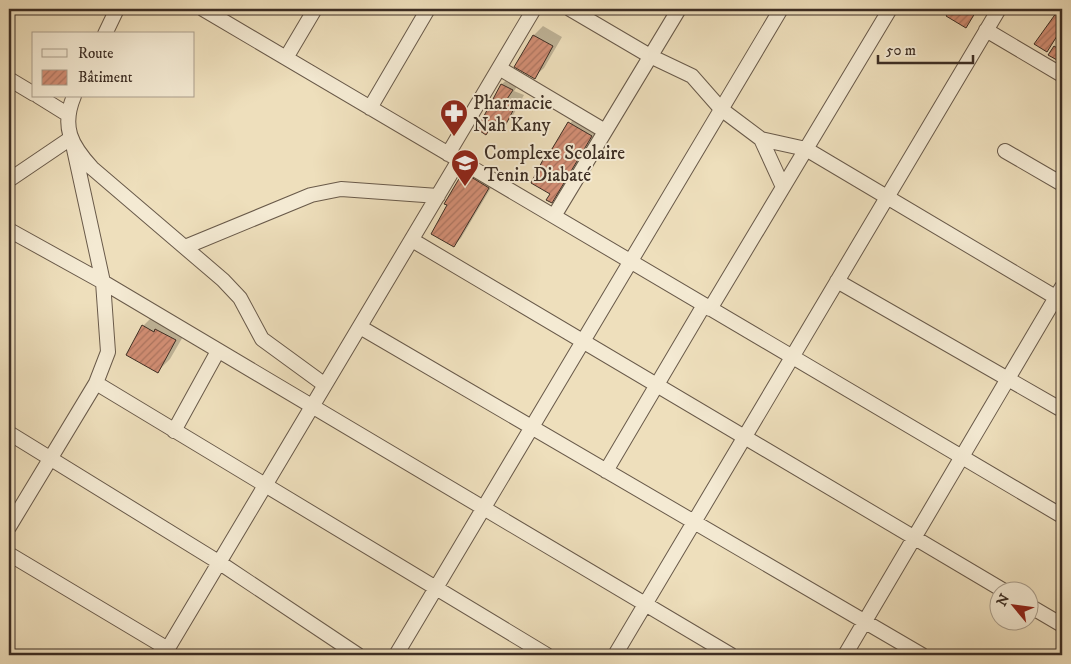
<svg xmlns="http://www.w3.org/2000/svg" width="1071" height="664" viewBox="0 0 1071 664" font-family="'IM FELL DW Pica',serif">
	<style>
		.shadow { fill: #0003 }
		.building { fill: url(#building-hatch); stroke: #3d2e24 }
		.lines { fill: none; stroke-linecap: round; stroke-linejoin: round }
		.minor-casing { stroke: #695a4a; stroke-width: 16 }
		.minor { stroke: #f4ead3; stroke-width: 14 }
		.labels { text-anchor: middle; stroke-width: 4; stroke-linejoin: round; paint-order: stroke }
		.poi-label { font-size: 19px; fill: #3d2e24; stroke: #f4ead3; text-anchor: start }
	</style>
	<defs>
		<pattern id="building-hatch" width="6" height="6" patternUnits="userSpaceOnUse" patternTransform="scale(1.25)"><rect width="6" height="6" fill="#d28e74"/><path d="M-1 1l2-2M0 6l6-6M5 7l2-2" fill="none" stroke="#ac745f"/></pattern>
	</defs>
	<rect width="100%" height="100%" fill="#eedfbc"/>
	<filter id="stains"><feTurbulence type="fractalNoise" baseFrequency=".004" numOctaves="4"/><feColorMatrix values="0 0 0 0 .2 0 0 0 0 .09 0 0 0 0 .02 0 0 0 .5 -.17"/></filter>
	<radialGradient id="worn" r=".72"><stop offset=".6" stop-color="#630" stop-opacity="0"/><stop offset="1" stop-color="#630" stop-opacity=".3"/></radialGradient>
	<path class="shadow" d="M937,9H979L966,26Z
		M1060,9H1062V30L1047,50L1036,43Z
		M543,26L562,37L544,68L534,77L516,67L534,35Z
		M1061,41L1062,42V62L1050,54Z
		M510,77L520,82L514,91L524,95L512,117L504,125L497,121L486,134L478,129L502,84Z
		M578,113L600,127L561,192L552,201L548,153Z
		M471,166L495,181L461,238L454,245L464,173Z
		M155,314L188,328L170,359L158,371L143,326Z"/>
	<path class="building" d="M951,9H968L975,13L966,28L946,16Z
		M1059,9H1062V28L1047,52L1034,44Z
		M533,35L553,46L535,79L514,67Z
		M1054,46L1062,51L1057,60L1048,55Z
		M501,84L513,90L507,99L517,103L505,126L495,121L486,135L477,129Z
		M568,122L592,136L552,203L546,200L550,194L531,183L547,152L549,154Z
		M463,172L489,188L454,247L431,234L447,205L444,204Z
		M142,325L154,332L155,329L176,340L158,373L126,355Z"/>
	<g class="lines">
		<g class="minor-casing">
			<path id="minor" d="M203,9L1062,516
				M570,9L650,56L692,76L721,109L761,139L806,149L1062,301
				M986,30L1062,75
				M105,34L117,9
				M286,58L315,9
				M499,68L605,131
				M9,79L34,94
				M38,96L67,114
				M74,96C61,127 71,145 92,168L223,280L240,298L262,339L325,385
				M370,108L428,9
				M761,139L783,187
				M1005,151L1062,184
				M448,154L534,9
				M9,180L71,138
				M554,216L679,9
				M9,230L103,282L731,655
				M412,240L1006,592
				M185,247L311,195L341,189L438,196
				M837,281L1062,410
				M710,309L890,9
				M360,327L922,655
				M96,383L547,655
				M174,431L218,351
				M9,433L220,563L358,655
				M606,471L704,305
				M9,527L96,383L108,352L103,282L74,149
				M9,554L168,649
				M1028,605L1062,625
				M164,655L459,160
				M396,655L781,9
				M615,655L999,9
				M845,655L1062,287"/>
		</g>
		<use href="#minor" class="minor"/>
	</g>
	<defs>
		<g id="pharmacy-pin" transform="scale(1.4375)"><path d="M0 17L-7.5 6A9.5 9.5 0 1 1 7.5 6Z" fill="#8f2418" stroke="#f4ead3"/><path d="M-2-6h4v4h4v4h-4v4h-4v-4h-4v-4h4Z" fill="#fff"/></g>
		<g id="school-pin" transform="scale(1.4375)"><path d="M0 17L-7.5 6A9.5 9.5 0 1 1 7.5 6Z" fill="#8f2418" stroke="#f4ead3"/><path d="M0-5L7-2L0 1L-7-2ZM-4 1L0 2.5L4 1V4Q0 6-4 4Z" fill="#fff"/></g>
	</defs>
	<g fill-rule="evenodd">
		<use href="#pharmacy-pin" x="454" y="113"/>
		<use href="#school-pin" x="465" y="163"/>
	</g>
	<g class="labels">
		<g class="poi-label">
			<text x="473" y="109">Pharmacie<tspan x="473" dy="22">Nah Kany</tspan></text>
			<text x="484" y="159">Complexe Scolaire<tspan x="484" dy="22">Tenin Diabaté</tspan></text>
		</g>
	</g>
	<rect width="1071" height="664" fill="none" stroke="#eedfbc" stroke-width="30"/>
	<rect x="10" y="10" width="1051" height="644" fill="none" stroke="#3d2e24" stroke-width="2.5"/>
	<rect x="15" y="15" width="1041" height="634" fill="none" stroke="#3d2e24"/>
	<rect x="32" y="32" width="162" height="65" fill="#f4ead3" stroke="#ab9f8d"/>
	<rect x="42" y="49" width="25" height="8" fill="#f4ead3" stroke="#ab9f8d"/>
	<text x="78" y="58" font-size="15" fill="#3d2e24">Route</text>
	<rect x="42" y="70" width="25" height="15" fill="url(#building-hatch)" stroke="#ab9f8d"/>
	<text x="78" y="82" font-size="15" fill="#3d2e24">Bâtiment</text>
	<g transform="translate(1014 606) rotate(299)"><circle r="24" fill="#f4ead3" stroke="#ab9f8d"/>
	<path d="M0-4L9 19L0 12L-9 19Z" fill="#8f2418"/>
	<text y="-8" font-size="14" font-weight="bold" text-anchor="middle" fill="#3d2e24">N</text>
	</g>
	<path d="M878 55v8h95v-8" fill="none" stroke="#3d2e24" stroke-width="2.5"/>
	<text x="886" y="55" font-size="15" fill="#3d2e24" stroke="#f4ead3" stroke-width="4" paint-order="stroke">50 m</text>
	<rect width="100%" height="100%" filter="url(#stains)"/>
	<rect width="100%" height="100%" fill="url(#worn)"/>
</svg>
